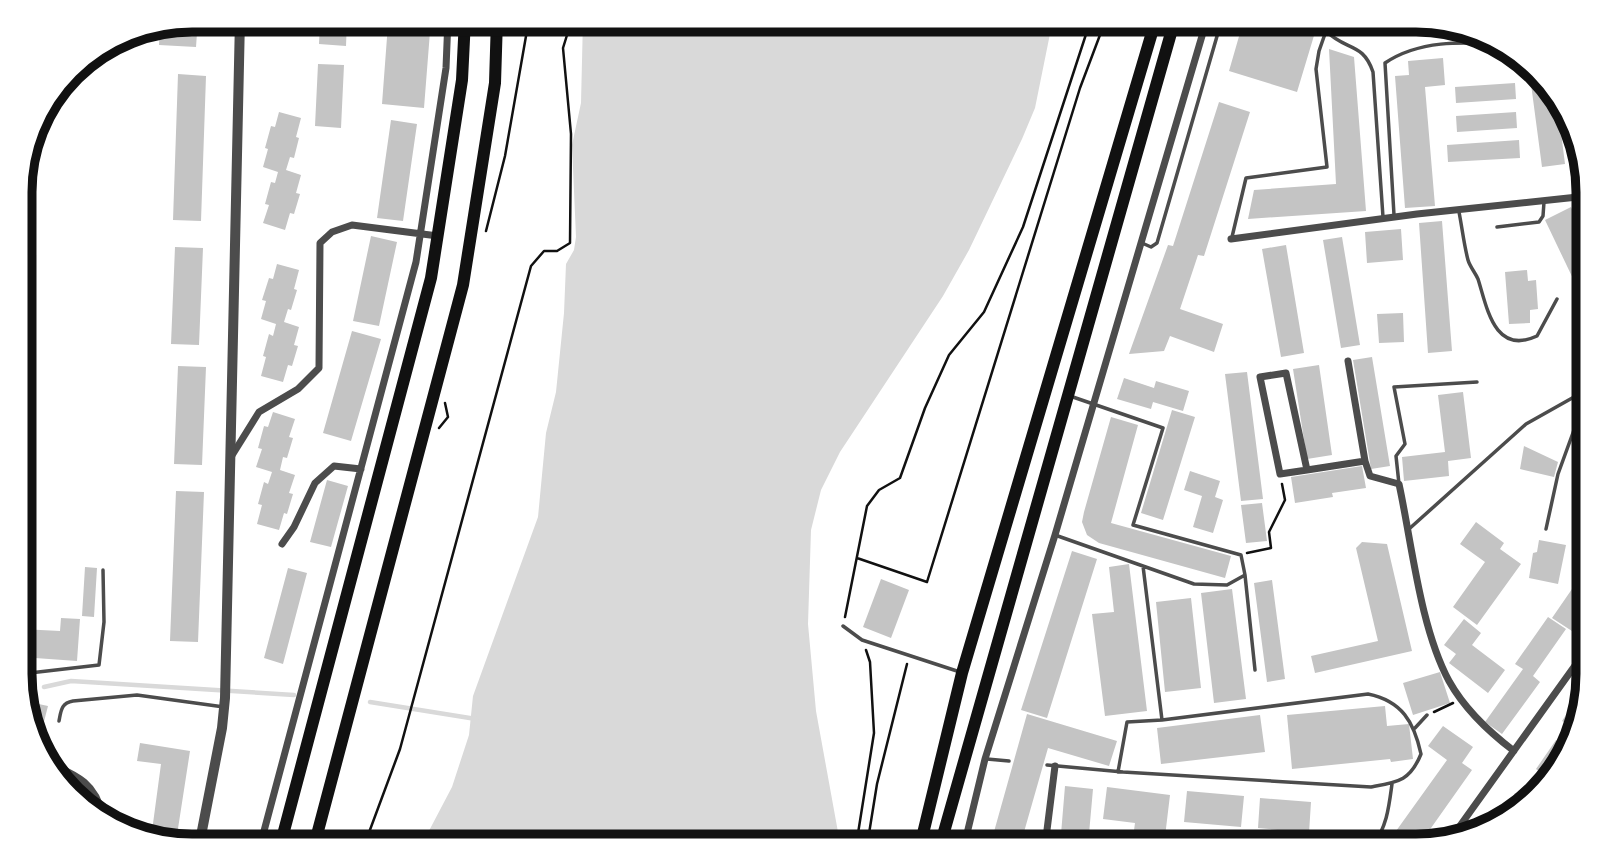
<svg xmlns="http://www.w3.org/2000/svg" width="1608" height="865" viewBox="0 0 1608 865" font-family="'Golos Text',sans-serif">
	<style>
		.water { fill: #d9d9d9 }
		.lines { fill: none; stroke-linecap: round; stroke-linejoin: round }
		.stream { stroke: #d9d9d9; stroke-width: 4.5 }
		.building { fill: #c4c4c4 }
		.path { stroke: #111; stroke-width: 2.5 }
		.service { stroke: #4c4c4c; stroke-width: 3.5 }
		.minor { stroke: #4c4c4c; stroke-width: 7 }
		.tertiary { stroke: #4c4c4c; stroke-width: 10 }
		.primary { stroke: #111; stroke-width: 12 }
		.trunk { stroke: #111; stroke-width: 12 }
		.rim { fill: none; stroke: #111; stroke-width: 9 }
	</style>
	<rect width="100%" height="100%" fill="#fff"/>
	<path class="water" d="M583,19H1053L1035,108L1022,139L969,250L943,296L840,452L821,490L811,530L808,624L816,711L838,832V846H421L452,787L469,735L473,696L538,517L546,433L556,392L564,313L566,264L574,250L576,237L572,145L581,103Z"/>
	<g class="lines">
		<path class="stream" d="M44,687L71,681L294,695
			M370,702L476,719"/>
	</g>
	<path class="building" d="M192,19H198L196,47L159,45L160,26Z
		M320,19H347L346,46L319,44Z
		M405,19H431L424,108L382,104L388,24L404,26Z
		M1244,19H1319L1297,92L1229,71Z
		M1393,19H1416L1426,22L1401,34Z
		M1329,49L1354,57L1366,211L1248,219L1254,190L1336,184Z
		M1443,58L1445,85L1425,87L1435,206L1405,208L1395,76L1409,75L1408,61Z
		M318,64L344,65L341,128L315,126Z
		M1529,69L1556,93L1565,164L1542,167Z
		M178,74L206,76L201,221L173,220Z
		M1515,83L1516,99L1456,103L1455,87Z
		M1219,102L1250,112L1204,256L1198,255L1180,309L1223,324L1214,352L1170,336L1164,351L1129,354L1168,245L1173,246Z
		M279,112L301,118L296,137L299,138L294,158L290,157L286,170L301,175L296,193L300,194L294,214L290,213L285,230L263,223L269,205L265,204L271,182L275,183L278,172L263,167L268,149L265,148L271,126L275,127Z
		M1516,112L1517,128L1457,132L1456,116Z
		M391,120L417,124L403,221L377,218Z
		M1519,140L1520,158L1448,162L1447,145Z
		M1571,207L1588,242V310L1545,220Z
		M1442,221L1452,351L1428,353L1419,223Z
		M1401,229L1403,260L1367,263L1365,232Z
		M371,236L397,242L379,326L353,321Z
		M1342,237L1360,345L1341,348L1323,240Z
		M1286,245L1304,353L1281,357L1262,249Z
		M175,247L203,248L199,345L171,344Z
		M277,264L299,270L294,289L297,290L291,310L288,309L284,322L299,327L294,345L298,346L292,366L288,365L283,382L261,376L266,357L263,356L269,334L273,336L276,324L261,319L266,301L262,300L269,278L273,279Z
		M1527,270L1528,281L1536,280L1538,309L1530,310V323L1509,324L1505,272Z
		M1403,313L1404,342L1379,343L1377,314Z
		M352,331L381,339L351,441L323,433Z
		M1372,357L1390,466L1371,469L1353,360Z
		M1319,365L1332,455L1307,459L1293,369Z
		M178,366L206,367L202,465L174,464Z
		M1247,372L1263,499L1241,501L1225,374Z
		M1124,378L1154,388L1156,381L1189,391L1183,411L1153,402L1151,409L1117,399Z
		M1463,392L1471,458L1448,461L1449,476L1404,481L1402,457L1445,452L1438,395Z
		M1172,410L1195,417L1163,520L1141,513Z
		M273,412L295,419L289,437L293,438L287,458L283,457L280,470L295,475L289,493L293,494L287,514L284,513L279,530L257,524L262,505L258,504L264,482L268,484L272,472L256,467L262,449L258,448L264,426L268,427Z
		M1111,417L1138,425L1111,523L1231,556L1225,578L1099,543L1087,535L1082,522L1084,512Z
		M1524,446L1558,462L1554,477L1520,469Z
		M1362,466L1366,488L1332,493L1333,497L1295,503L1291,477Z
		M1190,471L1220,481L1215,497L1223,500L1213,533L1193,527L1202,496L1184,490Z
		M1578,471L1588,473L1585,517L1572,515Z
		M327,480L348,486L331,547L310,542Z
		M176,491L204,492L198,642L170,641Z
		M1262,503L1267,541L1246,543L1241,505Z
		M1476,522L1504,543L1500,549L1521,564L1477,625L1453,607L1485,562L1460,544Z
		M1539,540L1566,545L1558,584L1529,578L1533,553L1537,552Z
		M1362,542L1387,544L1412,651L1315,673L1311,656L1378,641L1356,548Z
		M1072,551L1097,559L1047,718L1021,710Z
		M1129,564L1147,711L1105,716L1092,614L1114,612L1109,567Z
		M85,567L97,568L94,617L82,616Z
		M288,568L307,573L283,664L264,658Z
		M881,579L909,590L891,638L863,627Z
		M1272,580L1285,679L1267,682L1254,583Z
		M1588,580L1589,613L1575,633L1552,618L1572,589L1579,593Z
		M1232,589L1246,699L1214,703L1201,593Z
		M1191,598L1201,688L1165,692L1156,602Z
		M1548,617L1566,629L1533,676L1540,682L1502,734L1485,722L1523,669L1515,664Z
		M61,618L80,619L77,661L21,657V629L60,631Z
		M1464,619L1481,633L1472,645L1505,670L1488,693L1449,663L1456,654L1444,645Z
		M1440,672L1450,703L1413,715L1403,683Z
		M1585,686H1586L1576,730L1562,721Z
		M34,703L48,706L39,741L30,719Z
		M1385,706L1387,726L1409,724L1413,759L1391,762L1390,759L1292,769L1287,715Z
		M1027,714L1117,741L1109,766L1048,748L1020,846H990Z
		M1260,715L1265,752L1161,764L1157,728Z
		M1443,726L1473,747L1462,763L1472,770L1419,845H1386L1447,760L1428,746Z
		M1556,740L1571,750L1547,777L1536,769Z
		M140,743L190,751L177,835L152,831L161,764L137,761Z
		M1065,786L1093,789L1088,845L1060,846Z
		M1107,787L1170,795L1164,845H1132L1135,823L1103,819Z
		M1187,791L1244,796L1241,827L1184,822Z
		M1515,793L1526,801L1512,817L1495,823Z
		M1260,798L1311,802L1309,833L1258,828Z"/>
	<g class="lines">
		<path class="path" d="M1107,19L1139,28
			M486,231L505,156L529,19
			M439,428L448,417L445,403
			M1247,553L1271,548L1269,532L1285,500L1282,484
			M857,558L927,582L1080,88L1106,19
			M845,617L867,506L879,490L900,478L925,408L949,355L984,312L1023,227L1091,19
			M22,699L26,683
			M1434,712L1453,703
			M364,846L400,749L531,266L544,251H557L570,243L571,134L563,48L572,19
			M856,846L874,733L870,662L866,650
			M867,846L877,784L907,664"/>
		<path class="service" d="M1329,19L1326,31C1346,51 1363,42 1373,72L1383,217
			M1459,212C1462,227 1464,245 1468,260C1470,267 1475,272 1478,279C1487,307 1494,356 1537,336L1557,299
			M1394,215L1385,63C1419,40 1461,42 1501,44
			M1497,227L1539,222L1543,216L1544,202
			M1232,237L1246,178L1327,167L1316,69L1319,51L1326,31
			M1142,243L1151,247L1157,243L1222,19
			M1399,484L1396,456L1405,444L1394,387L1477,382
			M1409,529L1526,424L1574,397L1588,354
			M1546,529L1558,474L1574,430V397
			M1055,535L1194,584L1227,585L1245,575L1241,555L1133,525L1163,428L1070,396
			M1143,566L1162,720
			M1245,575L1255,670
			M843,626L862,640L960,672
			M21,674L99,665L104,622L103,570
			M59,721C61,711 61,703 73,701L137,695L224,707
			M1415,728L1427,715
			M987,759L1009,761
			M1047,765L1123,772L1371,787C1398,782 1410,781 1421,754C1414,722 1402,701 1368,694L1162,720L1127,722L1118,772
			M1373,845C1387,827 1389,806 1392,784"/>
		<path class="minor" d="M1575,138L1578,172L1587,196
			M1231,239L1417,214L1587,196
			M1348,361L1365,461
			M1286,373L1307,470L1280,474L1260,377Z
			M231,457L259,412L298,389L319,368L320,243L332,232L352,225L438,236
			M1307,470L1365,461L1370,476L1399,484C1412,544 1420,627 1449,681C1464,708 1489,732 1514,751
			M282,544L294,527L315,483L334,466L361,469
			M1452,837L1589,646
			M1118,845L1119,837
			M260,846L416,262L446,68L448,19
			M964,846L985,759L1055,535L1207,19
			M1045,846L1055,766"/>
		<path class="tertiary" d="M50,765C77,777 95,785 101,816
			M199,846L222,728L225,698L240,19"/>
		<path class="primary" d="M280,846L431,278L462,80L465,19
			M314,846L463,285L495,83L497,19"/>
		<path class="trunk" d="M920,846L962,673L1156,19
			M940,846L1175,19"/>
	</g>
	<path d="M0 0H1608V865H0ZM192 32H1416A160 160 0 0 1 1576 192V674A160 160 0 0 1 1416 834H192A160 160 0 0 1 32 674V192A160 160 0 0 1 192 32Z" fill="#fff" fill-rule="evenodd"/>
	<path class="rim" d="M192 32H1416A160 160 0 0 1 1576 192V674A160 160 0 0 1 1416 834H192A160 160 0 0 1 32 674V192A160 160 0 0 1 192 32Z"/>
</svg>
